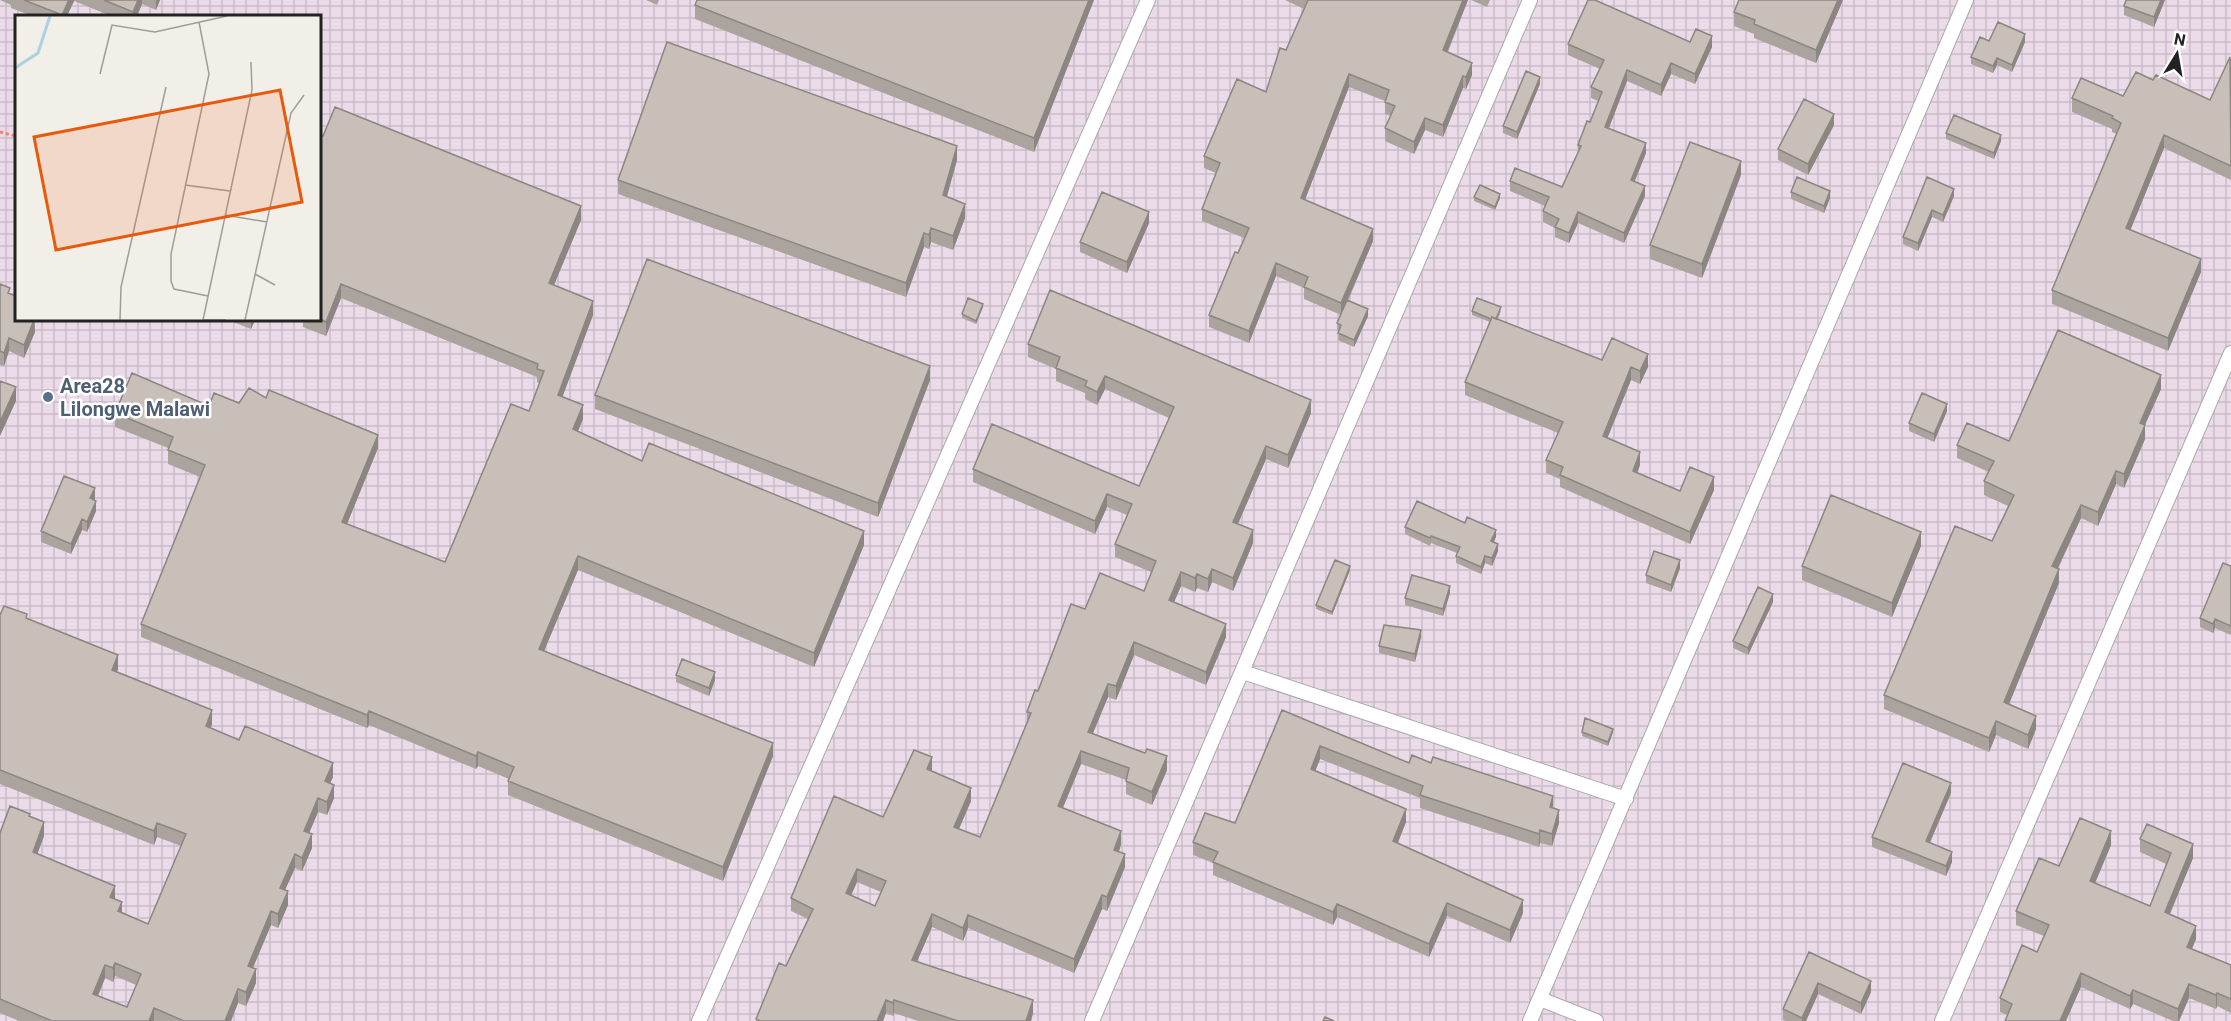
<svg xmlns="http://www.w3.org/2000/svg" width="2231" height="1021" viewBox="0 0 2231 1021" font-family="Roboto,sans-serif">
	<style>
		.industrial { fill: url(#industrial-grid); fill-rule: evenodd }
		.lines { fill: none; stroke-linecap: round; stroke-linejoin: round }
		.street-casing { stroke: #a9a9a9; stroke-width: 16 }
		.path { stroke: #fa8072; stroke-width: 3; stroke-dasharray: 3 3; stroke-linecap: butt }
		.street { stroke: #fff; stroke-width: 14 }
		.wall { fill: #aba49e; fill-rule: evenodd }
		.shaded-wall { fill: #8b8681 }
		.building { fill: #c7bfb8; stroke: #8b8681; stroke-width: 1.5; fill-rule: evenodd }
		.service-dot { fill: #5c6f8a; stroke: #fff; stroke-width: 2 }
		.labels { text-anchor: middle; stroke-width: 5; stroke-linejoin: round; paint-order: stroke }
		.service-label { font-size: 20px; font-weight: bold; fill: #4e5e75; stroke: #fff; text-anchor: start }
		.inset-river { fill: none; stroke: #aad3df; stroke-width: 3 }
		.inset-road { fill: none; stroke: #9f9d99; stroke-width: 1.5 }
		.view { fill: #e8590c; fill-opacity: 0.15; stroke: #e8590c; stroke-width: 3 }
		.inset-edge { fill: none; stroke: #222; stroke-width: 3 }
	</style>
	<defs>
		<pattern id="industrial-grid" width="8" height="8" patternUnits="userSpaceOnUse" patternTransform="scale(1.5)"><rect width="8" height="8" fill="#ebdbe8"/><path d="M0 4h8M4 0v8" fill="none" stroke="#c9bcc7"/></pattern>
	</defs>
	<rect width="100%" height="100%" fill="#f2efe9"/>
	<path class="industrial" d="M0,0H2231V1021H0ZM16,16H320V320H16Z"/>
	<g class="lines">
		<g class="street-casing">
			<path id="street" d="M1243,672L1626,799
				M1540,999L1596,1021
				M699,1021L1148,0
				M1092,1021L1530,0
				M1530,1021L1966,0
				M1942,1021L2231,353"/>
		</g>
		<path class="path" d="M0,132L16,136"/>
		<use href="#street" class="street"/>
	</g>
	<path class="wall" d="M0,0H160L156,10L142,4L137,16H111L74,1L67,16H32L11,8V5Z
		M646,0H659L657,5Z
		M697,0H1094L1034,152L695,19V5Z
		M1285,0H1468L1448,52L1472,75L1466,89L1463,88L1443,137L1425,130L1414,154L1385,141V128L1391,116L1385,114V101L1349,87L1305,199L1373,241L1348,301L1368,316L1354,347L1338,340L1339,331L1337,330V323L1341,315L1304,299V288L1276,276L1249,343L1209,327V315L1244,238L1202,221V209L1216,173L1204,168V156L1266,92L1286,50L1304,9Z
		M1471,0H1490L1487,7Z
		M1739,0H1843L1816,63L1754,38V34L1734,26V12Z
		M2165,0L2154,27L2124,15V6Z
		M1989,41L2025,42L2012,72L1997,65L1993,73L1971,64V57Z
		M1690,42L1712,47L1695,84L1671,74L1661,96L1627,81L1609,128L1646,153L1635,181L1645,196L1624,243L1578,223L1569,243L1555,237V228L1543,222V211L1545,206L1510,191V181L1562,187L1578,153V145L1590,122L1598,101L1591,98V87L1600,69L1568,55V44Z
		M2231,57V180L2164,148L2130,230L2201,272L2168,351L2052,304V290L2117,134L2112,132V129L2072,112V98L2123,96L2153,80L2210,100Z
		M1540,84L1517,139L1503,133V126Z
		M1834,125L1808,175L1778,160V149Z
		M1946,133L2001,141L1994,159L1946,139Z
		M320,134L581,220L554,285L593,315L562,397L583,419L578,431L642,461L864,545L814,667L578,570L544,651L773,756L723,881L508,795V781L509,779L478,766L476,769L369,725L367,728L141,637V624L200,477L168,464V448L115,427V413L239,403L266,398L378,448L347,524L445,562L529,411L539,383L537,382V377L341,298L326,336L303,327V320H320Z
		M957,160L947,197L965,218L953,250L931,242L929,249L924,247L906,297L618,194V180Z
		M1741,175L1702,278L1650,259V245Z
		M1927,177L1954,196L1943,222L1932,217L1918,251L1903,244V237Z
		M1791,192L1830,198L1824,213L1791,199Z
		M1474,197L1500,198L1495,210L1474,201Z
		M1149,223L1127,273L1080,252V242Z
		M0,284L10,294L16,320H35V332L24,358L9,351L4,366L0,365Z
		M983,307L976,324L962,318V314Z
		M1472,311H1501L1498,319L1602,360L1648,367L1640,384L1631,380L1607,438L1640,465L1637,473L1680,491L1714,490L1690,544L1560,487V479L1546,473V460L1558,433L1465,395V382L1490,322L1472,315Z
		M228,320H255L251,329Z
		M1028,344L1311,413L1288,468L1266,459L1238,524L1253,543L1233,591L1212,582L1208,592L1197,588L1195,592L1181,586L1174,602L1226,637L1206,685L1134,655L1116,700L1108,697L1093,733L1167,770L1152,805L1126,794V780L1081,764L1063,808L1121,845L1119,852L1125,867L1107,911L1102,909L1074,973L968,928L963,941L932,927L917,961L1033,1013L1031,1021H918L894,1013L893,1016L886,1013L883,1021H756V1019L786,966L808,919L791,911V898L883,817L932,771L971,801L959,829L980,837L1027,724V712L1085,609L1144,591L1151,572L1115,557V544L1127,515L1107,507L1095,534L973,482V469L1139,486L1169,418L1105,389L1097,405L1085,399V393L1056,381V369L1028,357ZM857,882L881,892L875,906L851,896Z
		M930,380L878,517L595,409V395Z
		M2161,389L2145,425V439L2124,488L2116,484L2098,526L2081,518L2058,569L2059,583L2009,704L2036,729L2028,749L1996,735L1989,752L1884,709V695L1992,541L2008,506L1984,495V481L1989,472L1957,458V445L2009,441Z
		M1947,411L1934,442L1909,431V423Z
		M95,499L96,511L87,532L82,530L71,554L41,542V531Z
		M1465,523L1496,537L1493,542L1498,551L1492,566L1485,563L1481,574L1456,563V556L1457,553L1431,543L1430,546L1405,534V527Z
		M1921,546L1892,617L1802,580V566Z
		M2231,566V635L2215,628L2213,633L2200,627V618Z
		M1680,568L1671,592L1646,583V575Z
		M1350,570L1332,615L1316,609V605Z
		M1450,593L1443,616L1405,605V598Z
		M1773,602L1748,655L1733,648V641Z
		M0,615L27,618L118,669L117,672L212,724L211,728L239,740L333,777L330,783L334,798L327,815L318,812L309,833L312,848L302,871L295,868L285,890L288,905L278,928L271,925L253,968L256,983L246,1006L238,1003L231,1021H19L0,1013V833L30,817L44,836L37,854L115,899L122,912L148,924L181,846L157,837L154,845L0,784ZM115,976L136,985L127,1007L98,996L105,978L113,982Z
		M1421,637L1415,662L1379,653V646Z
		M676,675L715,680L709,696L676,682Z
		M1282,710L1409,763H1431L1553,808L1559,823L1552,846L1540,843L1539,847L1420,808V798L1320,759L1315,771L1406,822L1398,843L1523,913L1510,943L1447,916L1429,957L1337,917L1333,925L1213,875V863L1193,855V842L1235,823Z
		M1582,732H1613L1608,746L1582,736Z
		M1951,793L1930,843L1952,862L1946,876L1872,847V837Z
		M2140,839L2193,858L2169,914L2196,939L2192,949L2231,965V1013L2217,1006L2216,1009L2189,998L2179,1021H2173L2133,1004L2130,1009L2081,987L2007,1015L2000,1012V998L2037,952L2044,936L2016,925V911L2059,866L2111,845L2095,883L2150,906L2166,864L2140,852Z
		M1809,952L1871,992L1861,1014L1818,994L1806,1021H1786L1783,1020V1009Z"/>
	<path class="shaded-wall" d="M69,0H74V1L67,16H62Z
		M138,0H142V4L137,16H133V12Z
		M156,0H160L156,10Z
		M1089,0H1094L1034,152V138Z
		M1463,0H1468L1443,62V50Z
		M1838,0H1843L1816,63V50Z
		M2161,0H2165L2154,27V17Z
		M2025,34V42L2012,72V65Z
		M1712,36V47L1695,84V74Z
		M1997,58V65L1993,73V66Z
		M1472,63V75L1466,89V77Z
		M1671,63V74L1661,96V85Z
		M1627,70V81L1605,138V127Z
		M1349,74V87L1301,210V198Z
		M1463,76V88L1443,137V125Z
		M1540,77V84L1517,139V132Z
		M1834,114V125L1808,175V164Z
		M1425,118V130L1414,154V142Z
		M2001,135V141L1994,159V153Z
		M2164,135V148L2126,241V228Z
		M1646,143V153L1631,190V180Z
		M957,146V160L943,209V195Z
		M1741,161V175L1702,278V264Z
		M1645,186V196L1624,243V233Z
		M1954,189V196L1943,222V215Z
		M1830,191V198L1824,213V206Z
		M1500,194V198L1495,210V207Z
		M965,204V218L953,250V236Z
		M581,206V220L549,297V283Z
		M1932,210V217L1918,251V243Z
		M1149,212V223L1127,273V262Z
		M1578,212V223L1569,243V233Z
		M931,228V242L929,249V235Z
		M1373,229V241L1341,315V303Z
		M924,233V247L906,297V283Z
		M2201,259V272L2168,351V338Z
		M1276,263V276L1249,343V331Z
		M341,284V298L326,336V322Z
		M593,301V315L558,409V395Z
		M983,304V307L976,324V321Z
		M1368,309V316L1354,347V340Z
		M34,320L35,332L24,358V345Z
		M251,320H255L251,329Z
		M9,338V351L4,366V353Z
		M1648,354V367L1640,384V371Z
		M930,366V380L878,517V503Z
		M1631,367V380L1603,449V436Z
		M2161,375V389L2140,436V423Z
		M1105,376V389L1097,405V392Z
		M16,387V401L0,436V422Z
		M1311,400V413L1288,468V455Z
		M1947,404V411L1934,442V434Z
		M583,405V419L573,443V429Z
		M2145,425V439L2124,488V474Z
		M378,435V448L342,536V522Z
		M1266,446V459L1233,535V522Z
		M1640,452V465L1633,483V471Z
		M2116,471V484L2098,526V512Z
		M1714,477V490L1690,544V532Z
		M95,488V499L90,509V498Z
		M1107,494V507L1095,534V521Z
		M96,501V511L87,532V522Z
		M2081,505V518L2052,580V566Z
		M82,519V530L71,554V544Z
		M1253,530V543L1233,591V578Z
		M1496,530V537L1491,548V541Z
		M864,531V545L814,667V653Z
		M1921,532V546L1892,617V603Z
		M1498,544V551L1492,566V558Z
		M578,556V570L539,663V649Z
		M1485,556V563L1481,574V567Z
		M1680,560V568L1671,592V585Z
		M1350,566V570L1332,615V612Z
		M1212,569V582L1208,592V579Z
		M2059,569V583L2004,716V702Z
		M1181,572V586L1169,614V600Z
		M1197,574V588L1195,592V578Z
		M1450,586V593L1443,616V609Z
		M1773,594V602L1748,655V648Z
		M2215,619V628L2213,633V624Z
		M1226,624V637L1206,685V672Z
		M1421,630V637L1415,662V654Z
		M1134,642V655L1116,700V686Z
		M118,655V669L112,683V670Z
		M715,672V680L709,696V688Z
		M1108,684V697L1088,745V732Z
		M212,710V724L206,740V726Z
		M369,711V725L367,728V715Z
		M2036,716V729L2028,749V735Z
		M1996,721V735L1989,752V738Z
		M1613,729V732L1608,746V742Z
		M773,743V756L723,881V867Z
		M1320,746V759L1311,782V769Z
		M1081,751V764L1058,819V806Z
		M478,752V766L476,769V756Z
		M1167,756V770L1152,805V792Z
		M932,757V771L927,769Z
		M333,763V777L325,794V781Z
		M1951,783V793L1926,851V841Z
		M334,785V798L327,815V802Z
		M971,788V801L954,840V827Z
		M1553,796V809L1550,807Z
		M318,798V812L304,845V831Z
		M1406,809V822L1393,854V841Z
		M1559,810V823L1552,846V834Z
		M44,822V836L33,866V852Z
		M157,823V837L154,845V831Z
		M1540,830V843L1539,847V834Z
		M1121,831V845L1114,863V850Z
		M2111,831V845L2090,895V881Z
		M312,834V848L302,871V858Z
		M2193,844V858L2165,926V912Z
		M1952,852V862L1946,876V866Z
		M295,854V868L280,901V888Z
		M1125,854V867L1107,911V897Z
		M857,869V882L846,906V893Z
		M115,886V900L110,897Z
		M288,891V905L278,928V914Z
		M1102,895V909L1074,973V959Z
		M1523,900V913L1510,943V930Z
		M122,902V916L118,911Z
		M1447,903V916L1429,957V944Z
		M1337,904V917L1333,925V912Z
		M271,911V925L248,979V966Z
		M932,914V927L912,973V960Z
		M968,915V928L963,941V928Z
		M2196,926V939L2187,960V947Z
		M115,963V976L113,982V968Z
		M105,965V978L93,1008V994Z
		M256,969V983L246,1006V992Z
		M2081,973V987L2066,1021H2060Z
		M1871,981V992L1861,1014V1003Z
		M1818,983V994L1806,1021H1802V1018Z
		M2189,984V998L2179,1021H2178V1009Z
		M238,989V1003L231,1021H225Z
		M2133,990V1004L2130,1009V996Z
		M2217,993V1006L2216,1009V995Z
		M886,1000V1013L883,1021H877Z
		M894,1000V1013L893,1016V1003Z
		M1033,1000V1013L1031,1021H1026Z
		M154,1008V1021H149Z"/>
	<path class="building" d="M24,0H69L62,15Z
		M104,0H138L133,12Z
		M697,0H1089L1034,138L695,5Z
		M1308,0H1463L1443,50L1472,63L1466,77L1463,76L1443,125L1425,118L1414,142L1385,128L1395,106L1385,102L1389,90L1349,74L1301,198L1373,229L1341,303L1304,287L1308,277L1276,263L1249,331L1209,315L1235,252L1238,253L1249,228L1202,209L1220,163L1204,156L1237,79L1266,92L1280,48L1286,50Z
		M1588,0H1595L1690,42L1696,29L1712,36L1695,74L1671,63L1661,85L1627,70L1605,127L1646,143L1631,180L1645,186L1624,233L1578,212L1569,233L1555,227L1559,219L1543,211L1549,197L1510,181L1515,168L1562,187L1581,146L1578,145L1587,121L1590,122L1602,92L1591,87L1604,60L1568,44Z
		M1739,0H1838L1816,50L1754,24L1755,20L1734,12Z
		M2126,0H2161L2154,17L2124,6Z
		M1998,22L2025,34L2012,65L1997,58L1993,66L1971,57L1980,37L1989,41Z
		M667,42L957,146L943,195L965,204L953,236L931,228L929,235L924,233L906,283L618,180Z
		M2230,57L2231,166L2164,135L2126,228L2201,259L2168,338L2052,290L2121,123L2112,118L2113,116L2072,98L2081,78L2123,96L2136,72L2153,80L2156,75L2210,100Z
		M1526,71L1540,77L1517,132L1503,126Z
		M1804,99L1834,114L1808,164L1778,149Z
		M335,107L581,206L549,283L593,301L558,395L583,405L573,429L642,461L649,443L864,531L814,653L578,556L539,649L773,743L723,867L508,781L514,767L478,752L476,756L369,711L367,715L141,624L205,465L168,450L173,437L115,413L132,373L209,406L214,393L239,403L249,388L266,398L269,390L378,435L342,522L445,562L511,404L529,411L544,371L537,369L538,364L341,284L326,322L320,319V134L323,136Z
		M1954,115L2001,135L1994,153L1946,133Z
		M1690,142L1741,161L1702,264L1650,245Z
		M1797,177L1830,191L1824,206L1791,192Z
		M1927,177L1954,189L1943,215L1932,210L1918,243L1903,237Z
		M1480,185L1500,194L1495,207L1474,197Z
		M1102,192L1149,212L1127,262L1080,242Z
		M647,259L930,366L878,503L595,395Z
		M0,284L10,288L8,293L16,296V320H34L24,345L9,338L4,353L0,351Z
		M1050,290L1311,400L1288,455L1266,446L1233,522L1253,530L1233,578L1212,569L1208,579L1197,574L1195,578L1181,572L1169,600L1226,624L1206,672L1134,642L1116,686L1108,684L1088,732L1145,753L1147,749L1167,756L1152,792L1126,781L1129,768L1081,751L1058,806L1121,831L1114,850L1125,854L1107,897L1102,895L1074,959L968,915L963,928L932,914L912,960L1033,1000L1026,1021H958L894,1000L893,1003L886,1000L877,1021H760L756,1019L779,963L786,966L813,909L791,898L834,796L883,817L914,750L932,757L927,769L971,788L954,827L980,837L1031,713L1027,712L1035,690L1038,691L1071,604L1085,609L1100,573L1144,591L1156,561L1115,544L1132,504L1107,494L1095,521L973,469L992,424L1139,486L1174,407L1105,376L1097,392L1085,386L1087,381L1056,368L1060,357L1028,344ZM857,869L886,881L875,906L846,893Z
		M968,298L983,304L976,321L962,314Z
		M1477,298L1501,307L1496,319L1492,317L1491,319L1472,311Z
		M1347,300L1368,309L1354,340L1338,333L1341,325L1337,323Z
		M1492,317L1602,360L1612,338L1648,354L1640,371L1631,367L1603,436L1640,452L1633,471L1680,491L1690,467L1714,477L1690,532L1560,475L1563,467L1546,460L1563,422L1465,382Z
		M2058,330L2161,375L2140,423L2145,425L2124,474L2116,471L2098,512L2081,505L2052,566L2059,569L2004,702L2036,716L2028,735L1996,721L1989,738L1884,695L1955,526L1992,541L2014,495L1984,481L1994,461L1957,445L1967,423L2009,441Z
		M0,381L16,387L0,422Z
		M1922,393L1947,404L1934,434L1909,423Z
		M64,476L95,488L90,498L96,501L87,522L82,519L71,544L41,531Z
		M1831,495L1921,532L1892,603L1802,566Z
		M1417,501L1465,523L1467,517L1496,530L1491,541L1498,544L1492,558L1485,556L1481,567L1456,556L1460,547L1431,536L1430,538L1405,527Z
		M1654,551L1680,560L1671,585L1646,575Z
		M1335,560L1350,566L1332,612L1316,605Z
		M2223,563L2231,566V626L2215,619L2213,624L2200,618Z
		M1412,575L1450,586L1443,609L1405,598Z
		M1758,587L1773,594L1748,648L1733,641Z
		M4,606L27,614L26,618L118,655L112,670L212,710L206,726L239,740L245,726L333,763L325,781L334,785L327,802L318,798L304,831L312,834L302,858L295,854L280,888L288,891L278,914L271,911L248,966L256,969L246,992L238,989L225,1021H184L154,1008L149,1021H52L0,999V833L10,806L30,814L29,816L44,822L33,852L115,886L110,897L122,902L118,911L148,924L186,834L157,823L154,831L0,770V615ZM115,963L141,974L127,1007L93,994L105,965L113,968Z
		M1384,625L1421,630L1415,654L1379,646Z
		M682,659L715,672L709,688L676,675Z
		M1282,710L1409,763L1412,755L1431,763L1433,757L1553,796L1550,807L1559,810L1552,834L1540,830L1539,834L1420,795L1423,786L1320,746L1311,769L1406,809L1393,841L1523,900L1510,930L1447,903L1429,944L1337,904L1333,912L1213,862L1218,852L1193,842L1205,813L1235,823Z
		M1585,718L1613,729L1608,742L1582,732Z
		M1903,763L1951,783L1926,841L1952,852L1946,866L1872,837Z
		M2080,818L2111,831L2090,881L2150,906L2171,853L2140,839L2147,824L2193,844L2165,912L2196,926L2187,947L2231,965V999L2217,993L2216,995L2189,984L2178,1009L2133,990L2130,996L2081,973L2060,1021H2005L2012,1004L2000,998L2022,945L2037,952L2049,925L2016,911L2039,858L2059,866Z
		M1809,952L1871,981L1861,1003L1818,983L1802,1018L1783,1009Z
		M1325,1017L1334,1021H1323Z"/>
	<circle class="service-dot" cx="48" cy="397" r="6"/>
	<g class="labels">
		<g class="service-label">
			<text x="60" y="393">Area28<tspan x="60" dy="23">Lilongwe Malawi</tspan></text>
		</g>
	</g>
	<g transform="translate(15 15)">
		<rect width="306" height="306" fill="#f2efe9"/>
		<path class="inset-river" d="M0,53L23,38L35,1"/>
		<path class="inset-road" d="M184,7L194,59L156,239V266L159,274L193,281M85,59L97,10L140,17L212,1M170,170L215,176M210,200L252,207M240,259L260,270M105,305L106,272L151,72M188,305L237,75L236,47M188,305H211M230,305L276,98L289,80"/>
		<path class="view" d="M265,75L287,187L41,235L19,122Z"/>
		<rect width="306" height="306" class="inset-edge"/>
	</g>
	<g transform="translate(2177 54) rotate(11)" stroke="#ffffff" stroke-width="4.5" paint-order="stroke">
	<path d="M0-4.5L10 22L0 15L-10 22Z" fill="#222222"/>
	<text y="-9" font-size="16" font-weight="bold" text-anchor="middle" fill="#222222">N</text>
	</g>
</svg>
